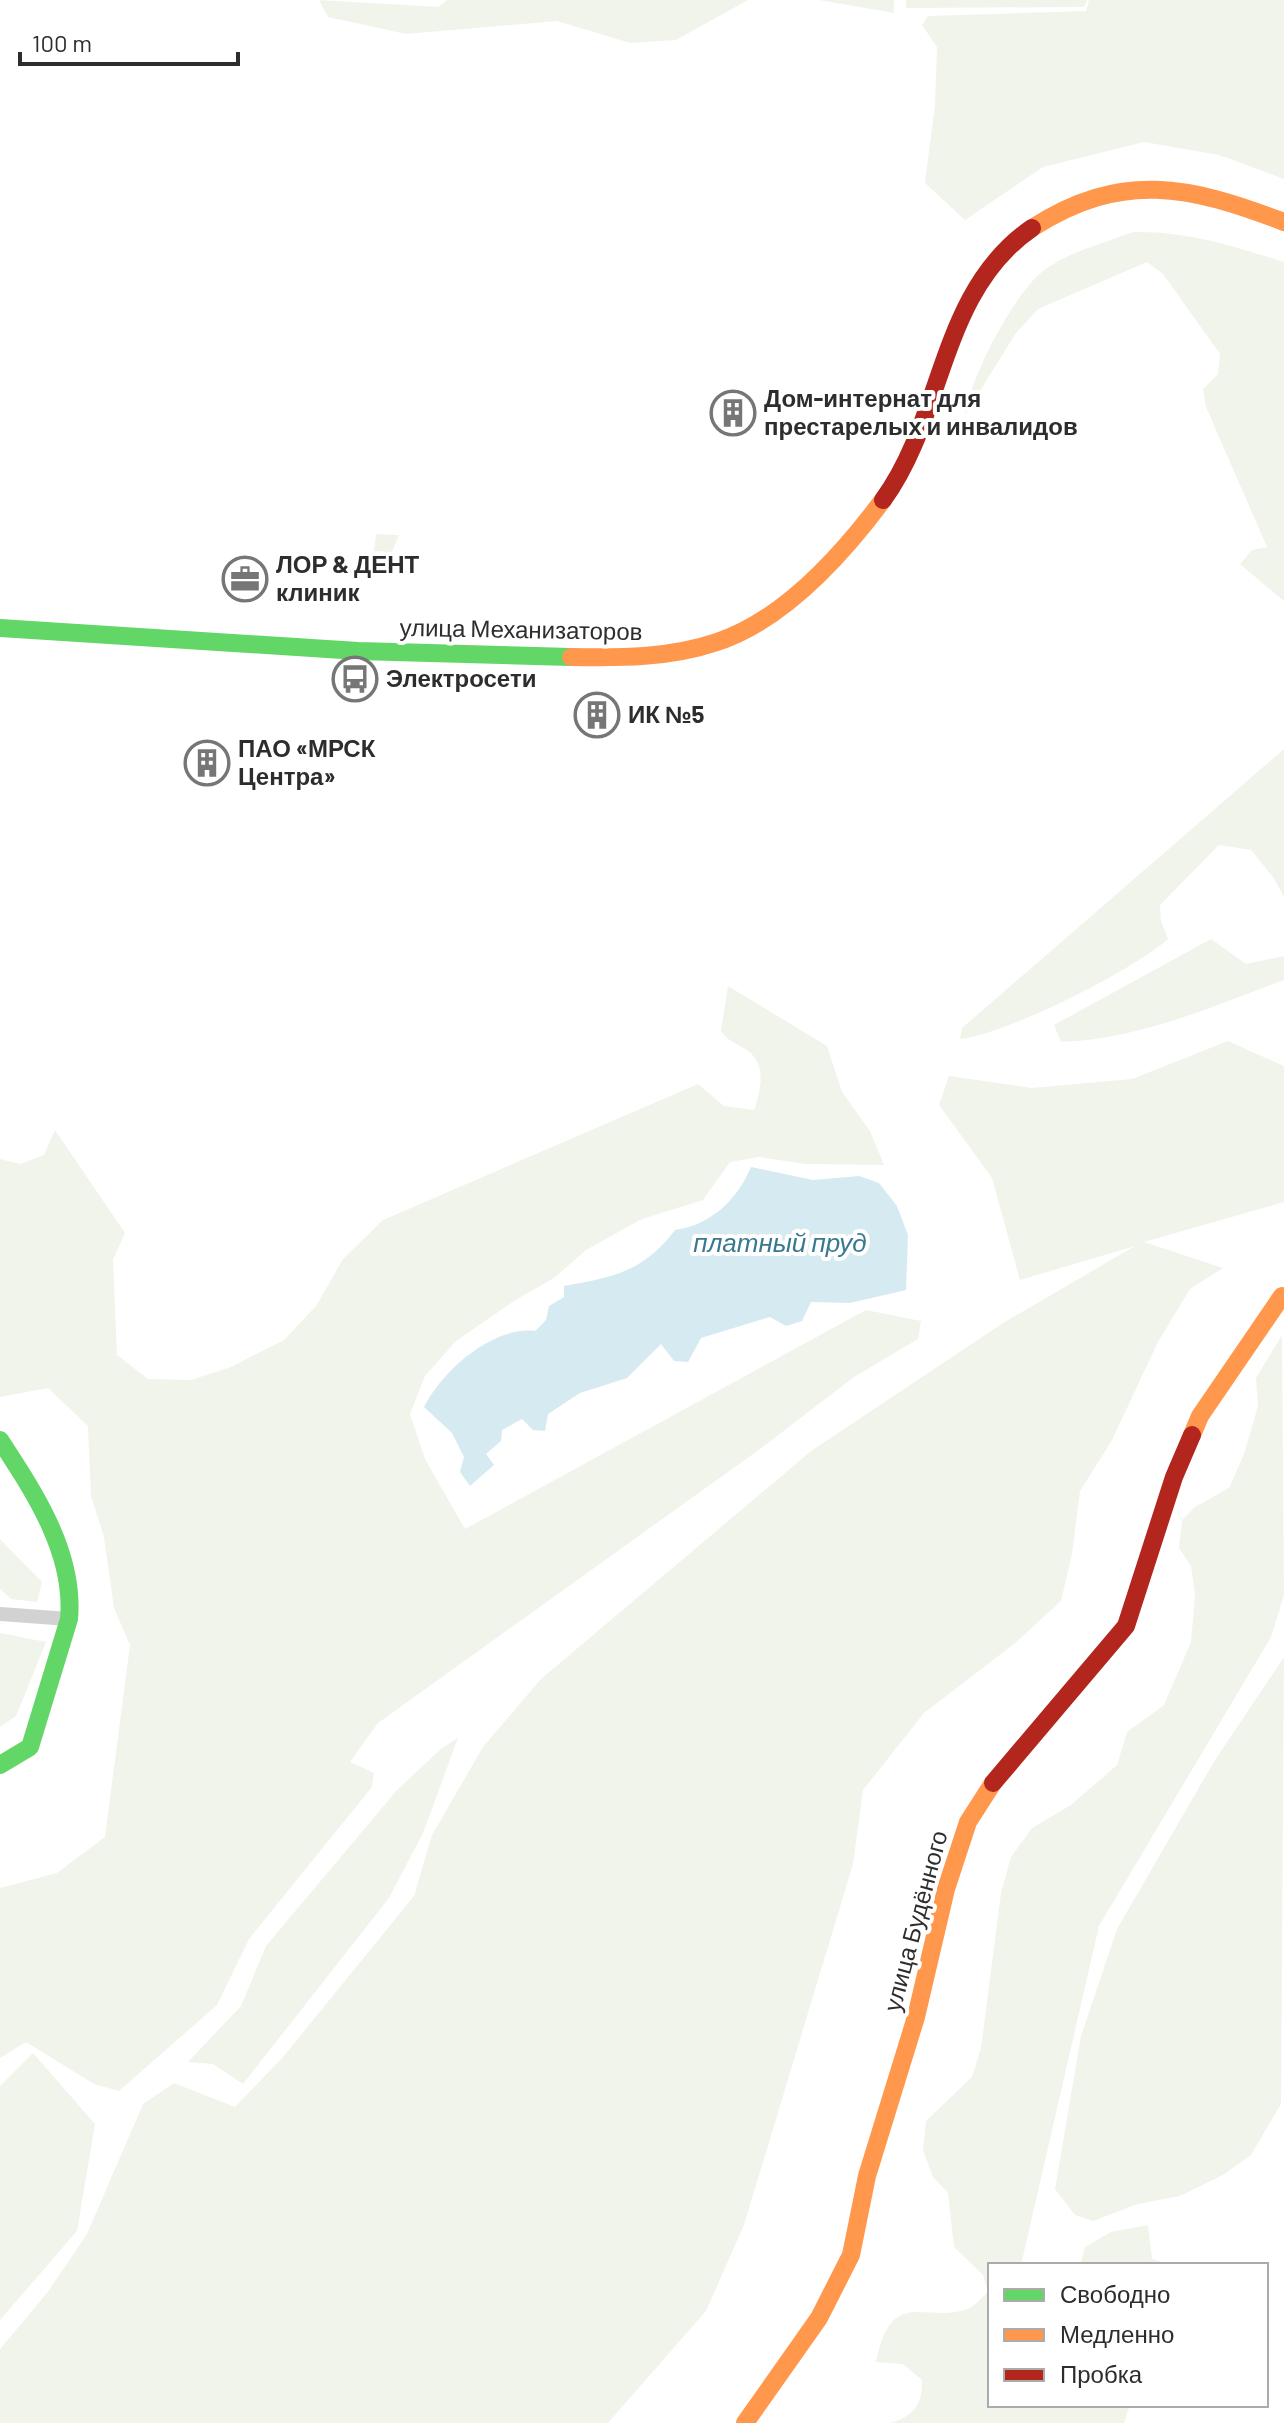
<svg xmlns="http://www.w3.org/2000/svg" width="1284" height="2423" viewBox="0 0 1284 2423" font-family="Barlow,sans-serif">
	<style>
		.green { fill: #f1f4eb }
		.water { fill: #d6eaf2 }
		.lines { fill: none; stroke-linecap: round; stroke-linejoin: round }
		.street { stroke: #d2d2d2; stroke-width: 14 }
		.fast { stroke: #63d668; stroke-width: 18 }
		.slow { stroke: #ff974d; stroke-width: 18 }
		.jam { stroke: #b3261e; stroke-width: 18 }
		.labels { text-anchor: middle; stroke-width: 8; stroke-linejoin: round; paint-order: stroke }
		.poi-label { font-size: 24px; font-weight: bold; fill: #2d2d2d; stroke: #fff; text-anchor: start }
		.street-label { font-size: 24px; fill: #2d2d2d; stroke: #fff }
		.water-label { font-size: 26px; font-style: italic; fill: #397990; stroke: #fff }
	</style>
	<rect width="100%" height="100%" fill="#fff"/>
	<path class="green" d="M319,0L438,7L447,0H748L676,40L630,43L557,21L406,34L328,17Z
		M819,0H894V13Z
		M906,0H1087L1084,7L906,8Z
		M1089,0H1284V179L1219,155L1144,142L1043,167L965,220L925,183L935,105L937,47L922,25L928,16L1086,11Z
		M1133,232C1187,231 1233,246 1284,262V601L1240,564L1252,550L1267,547L1206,407L1203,389L1218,374L1220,354L1163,274L1147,262L1038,309L1016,333L965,415C970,378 1013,295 1043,271C1068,252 1104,243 1133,232Z
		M376,534L399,535L392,552L374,551Z
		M1284,749V897L1273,877L1251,850L1219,845L1160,905L1161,921L1168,939C1132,971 1007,1034 960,1039L962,1028Z
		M1211,939L1246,964L1284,956V980C1211,1007 1140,1039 1061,1042L1054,1025Z
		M728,986L827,1046L842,1092L870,1131L884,1165L805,1164L759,1157L730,1162L703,1200L642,1219L586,1250L554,1278L514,1301L456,1341L425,1376L410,1414L425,1459L465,1529L866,1310L921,1321L918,1339L854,1377L760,1449L378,1723L350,1762L374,1773L372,1787L249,1939L217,2005L119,2091L94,2084L26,2042L0,2058V1888L57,1873L105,1837L130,1645L114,1608L104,1537L91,1496L88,1426L48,1388L0,1397V1159L20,1164L44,1155L55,1130L125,1233L113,1260L117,1355L148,1379L191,1380L231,1367L284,1340L316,1306L343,1259L383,1220L698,1084L724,1106L754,1110C761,1091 767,1064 747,1050C736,1043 729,1042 721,1031Z
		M1228,1041L1284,1066V1202L1144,1242L1223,1268L1190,1289L1158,1342L1111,1442L1080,1491L1072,1554L1061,1601L1014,1644L924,1713L863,1790L853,1864L744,2225L706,2311L608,2423H0V2349L47,2293L87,2234L143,2104L174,2083L235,2107L283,2057L414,1896L432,1835L483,1747L541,1679L811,1451L1003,1323L1135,1246L1020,1280L992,1178L939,1105L949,1076L1032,1088L1132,1079Z
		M1282,1335L1284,1595L1271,1637L1099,1926L1021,2265H990V2405H1130L1124,2423H891C913,2416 923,2405 922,2380L903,2364L876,2362C891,2285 925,2324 968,2309C975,2306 982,2297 988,2292L983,2275L954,2247L948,2193L933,2177L923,2150L926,2121L972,2077L981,2048L1001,1893L1011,1857L1032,1828L1071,1805L1117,1765L1127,1732L1164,1705L1191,1642L1195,1595L1191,1566L1179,1548L1182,1520L1195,1507L1229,1488L1244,1454L1258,1406L1256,1378Z
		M0,1539L42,1582L37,1602L11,1599L0,1589Z
		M0,1633L46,1642L16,1716L0,1727Z
		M1284,1657L1281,2104L1251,2155L1223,2175L1180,2196L1138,2204L1093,2221L1075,2215L1055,2189L1081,2036L1117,1929L1215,1760Z
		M458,1738L423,1833L389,1898L243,2084L213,2064L188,2062L241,2006L266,1946L397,1790L442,1748Z
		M33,2053L95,2124L77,2231L0,2320V2086Z
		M1148,2225L1152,2259L1171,2265H1080L1085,2247L1111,2232Z"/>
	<path class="water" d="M751,1167L813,1180L859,1176L879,1183L897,1206L908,1235L906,1290L850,1303L811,1302L802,1321L786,1326L770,1317L701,1338L688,1362L674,1361L661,1344L627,1378L580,1393L548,1414L545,1431L533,1430L522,1419L502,1430L501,1441L486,1454L494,1465L470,1486L460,1472L464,1457L452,1433L424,1407C442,1371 492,1326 535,1331L546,1320L549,1306L564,1297V1286C614,1277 643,1272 675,1230C711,1225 737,1200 751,1167Z"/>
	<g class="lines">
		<path class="street" d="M0,1614L69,1619"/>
		<path class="fast" d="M0,628L358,651L571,657
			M0,1440C34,1492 75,1553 69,1619L30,1747L0,1765"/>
		<path class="slow" d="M1032,228C1122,170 1190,186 1284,222
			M571,657C620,658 670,658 717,642C784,620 842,555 883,500
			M1192,1435L1200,1416L1282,1296
			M745,2423L819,2318L851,2255L867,2176L916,2017L946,1889L968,1822L993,1783"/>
		<path class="jam" d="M883,500C945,415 939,292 1032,228
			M993,1783L1126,1626L1174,1477L1192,1435"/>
	</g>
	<defs>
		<g id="building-ring" transform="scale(2.3)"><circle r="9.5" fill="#fff" stroke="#767676" stroke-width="1.5"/><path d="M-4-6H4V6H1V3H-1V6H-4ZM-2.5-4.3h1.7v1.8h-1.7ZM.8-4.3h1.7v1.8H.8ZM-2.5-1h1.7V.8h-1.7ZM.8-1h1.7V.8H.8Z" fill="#767676"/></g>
		<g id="office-ring" transform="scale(2.3)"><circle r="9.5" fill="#fff" stroke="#767676" stroke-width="1.5"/><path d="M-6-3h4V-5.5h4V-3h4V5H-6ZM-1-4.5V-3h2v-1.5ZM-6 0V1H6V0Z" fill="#767676"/></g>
		<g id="bus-ring" transform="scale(2.3)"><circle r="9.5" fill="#fff" stroke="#767676" stroke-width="1.5"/><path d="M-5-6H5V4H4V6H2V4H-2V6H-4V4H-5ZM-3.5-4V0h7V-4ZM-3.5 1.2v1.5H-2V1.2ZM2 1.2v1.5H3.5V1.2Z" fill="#767676"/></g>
	</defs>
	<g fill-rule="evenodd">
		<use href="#building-ring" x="733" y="413"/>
		<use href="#office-ring" x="245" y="579"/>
		<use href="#bus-ring" x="355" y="679"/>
		<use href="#building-ring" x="597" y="715"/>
		<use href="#building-ring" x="207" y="763"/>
	</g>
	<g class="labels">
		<g class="poi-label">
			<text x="764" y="407">Дом-интернат для<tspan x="764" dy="28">престарелых и инвалидов</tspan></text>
			<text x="276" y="573">ЛОР &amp; ДЕНТ<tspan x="276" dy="28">клиник</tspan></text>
			<text x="386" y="687">Электросети</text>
			<text x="628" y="723">ИК №5</text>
			<text x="238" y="757">ПАО «МРСК<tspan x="238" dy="28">Центра»</tspan></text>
		</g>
		<g class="street-label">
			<text transform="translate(521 630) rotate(1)" y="8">улица Механизаторов</text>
			<text transform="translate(916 1921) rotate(-75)" y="8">улица Будённого</text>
		</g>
		<g class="water-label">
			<text x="780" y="1252">платный пруд</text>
		</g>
	</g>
	<rect x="988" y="2263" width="280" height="144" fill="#ffffff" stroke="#ababab" stroke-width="2"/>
	<rect x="1004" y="2289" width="40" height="12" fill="#63d668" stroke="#ababab" stroke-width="2"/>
	<text x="1060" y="2303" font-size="24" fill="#2d2d2d">Свободно</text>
	<rect x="1004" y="2329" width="40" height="12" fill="#ff974d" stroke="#ababab" stroke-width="2"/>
	<text x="1060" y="2343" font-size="24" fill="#2d2d2d">Медленно</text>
	<rect x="1004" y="2369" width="40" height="12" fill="#b3261e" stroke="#ababab" stroke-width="2"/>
	<text x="1060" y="2383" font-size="24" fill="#2d2d2d">Пробка</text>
	<path d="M20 52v12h218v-12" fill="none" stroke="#2d2d2d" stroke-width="4"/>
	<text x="32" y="52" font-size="24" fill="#2d2d2d" stroke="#ffffff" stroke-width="6" paint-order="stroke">100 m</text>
</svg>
